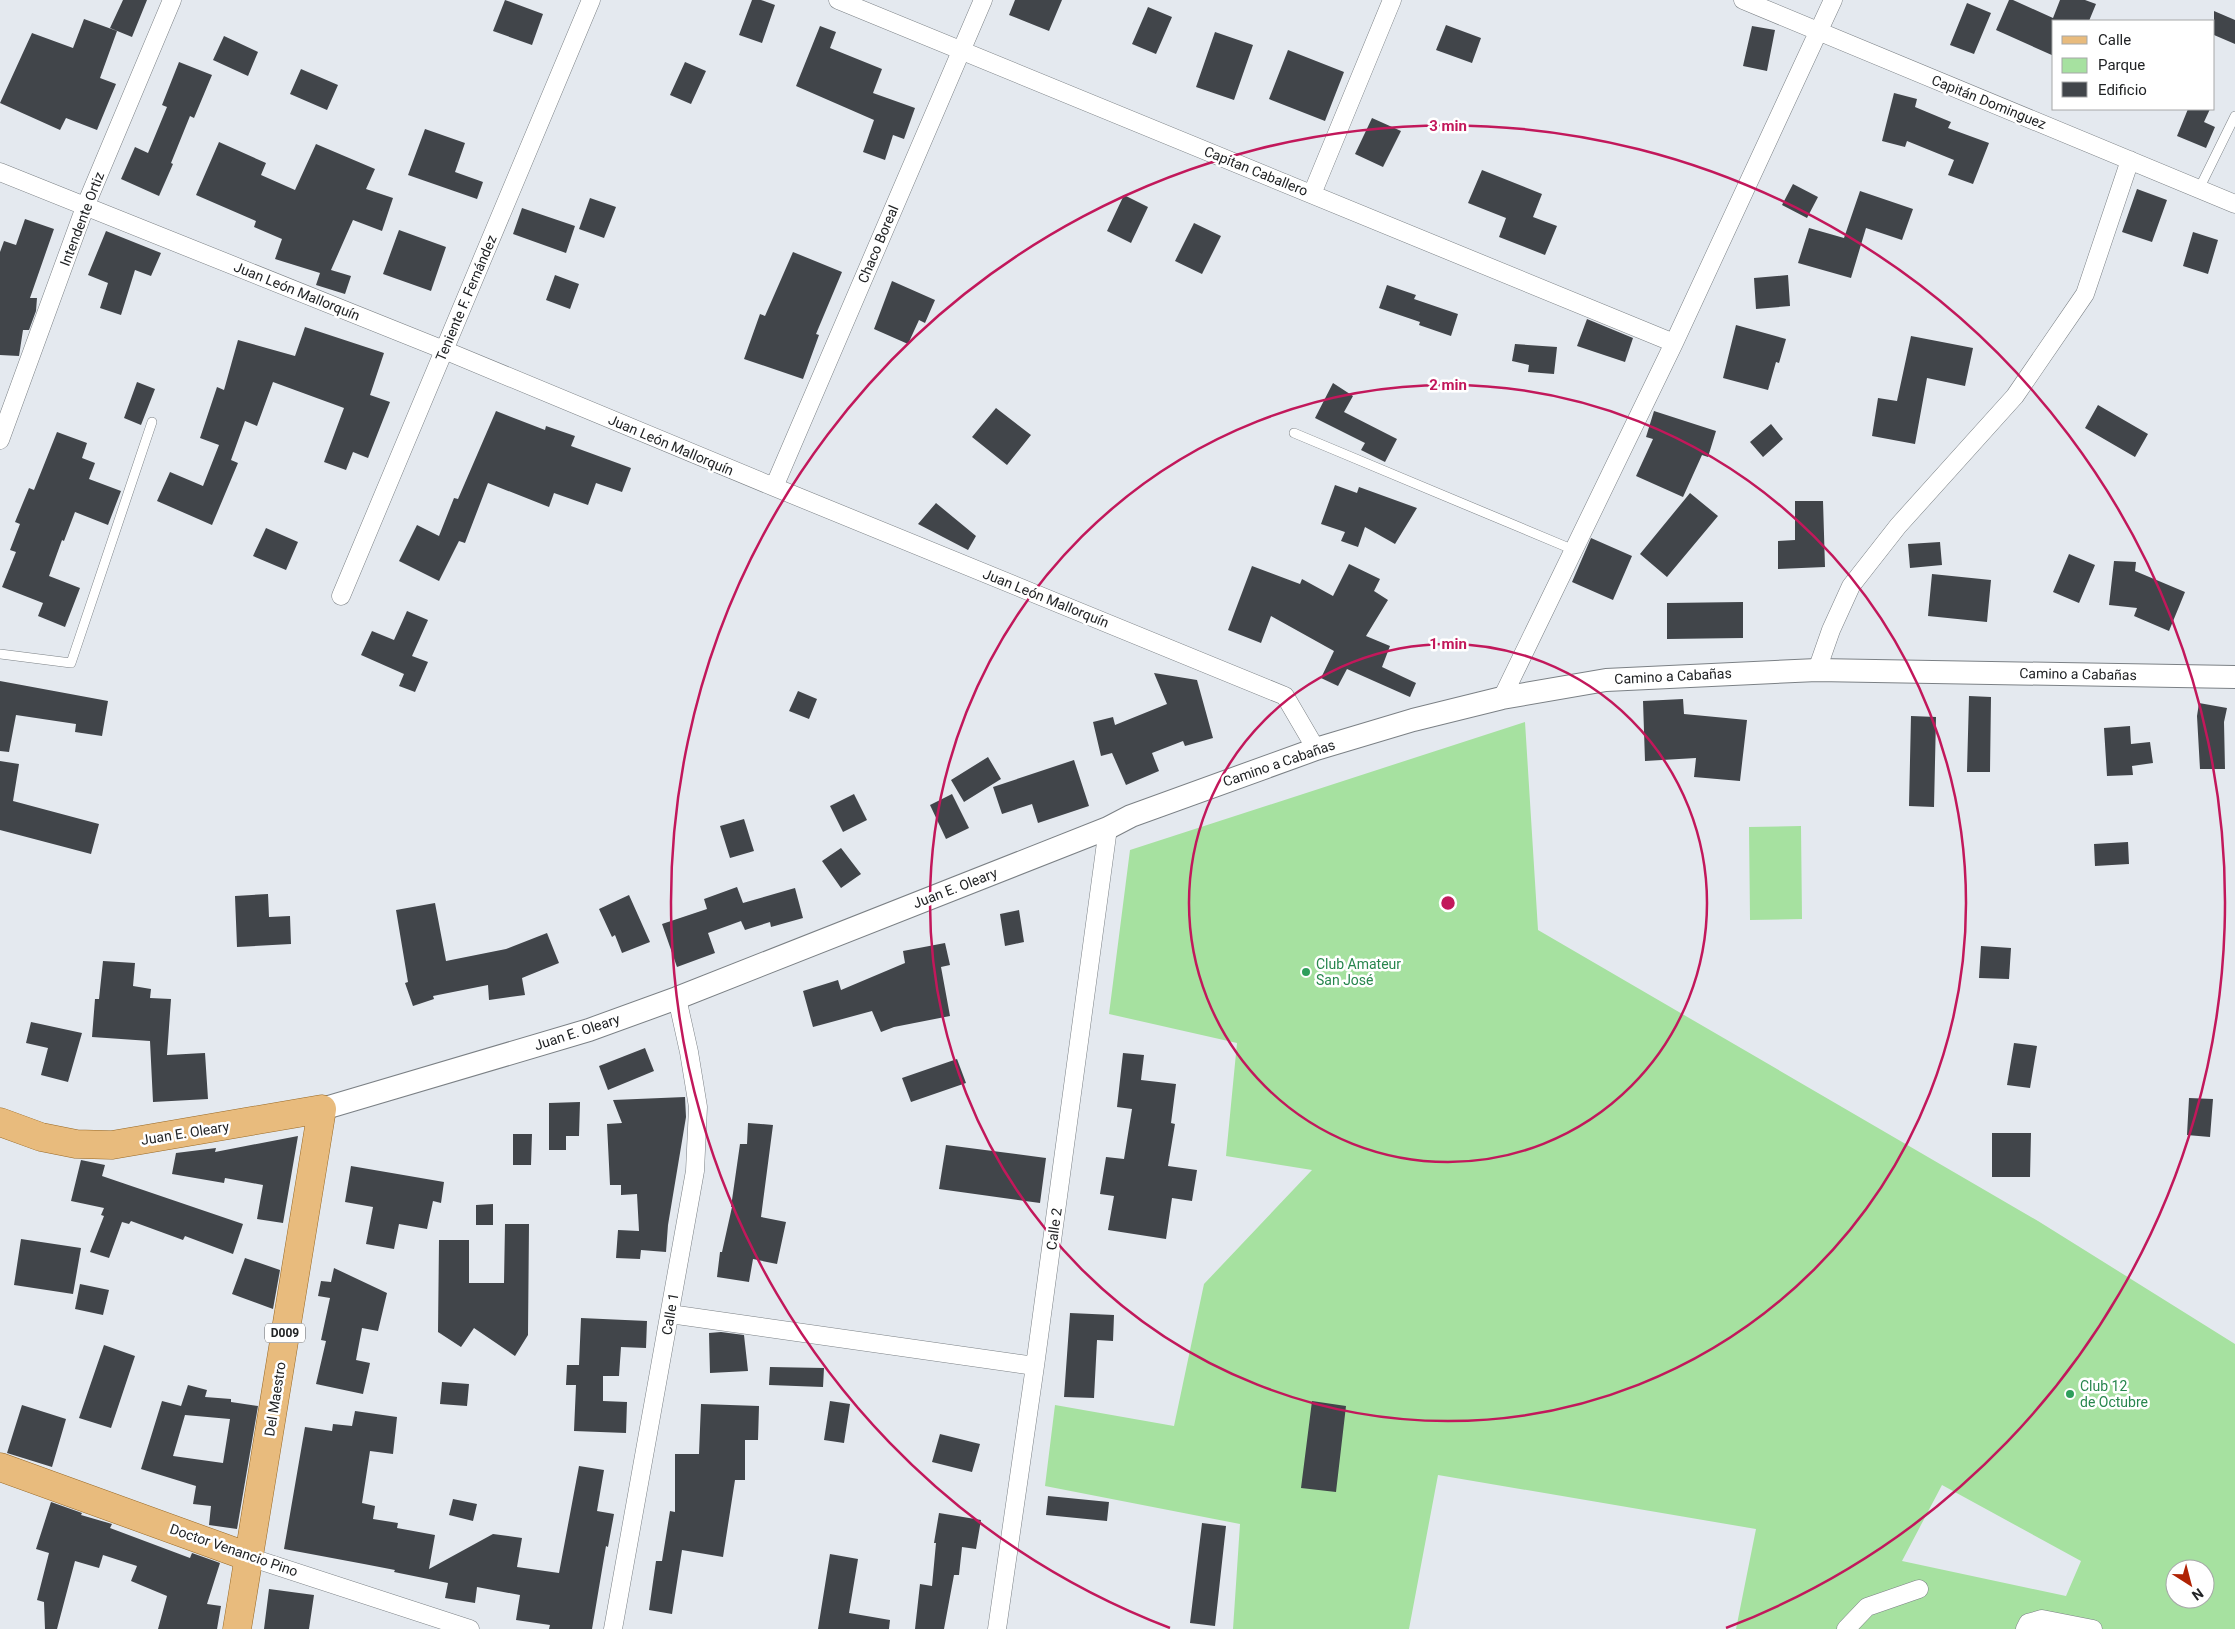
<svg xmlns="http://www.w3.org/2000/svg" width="2235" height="1629" viewBox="0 0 2235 1629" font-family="Roboto,sans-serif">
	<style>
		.green { fill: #a6e1a0; fill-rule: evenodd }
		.building { fill: #41454a; fill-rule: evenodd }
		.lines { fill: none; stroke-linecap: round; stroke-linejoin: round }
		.service-casing { stroke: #7b8085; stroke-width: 10 }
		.minor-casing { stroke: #7b8085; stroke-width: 19 }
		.tertiary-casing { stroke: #7b8085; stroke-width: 24 }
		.primary-casing { stroke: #986926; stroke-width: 29 }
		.service { stroke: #fff; stroke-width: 9 }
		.minor { stroke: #fff; stroke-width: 18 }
		.tertiary { stroke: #fff; stroke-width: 22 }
		.primary { stroke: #e8bb7d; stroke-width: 28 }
		.ring { fill: none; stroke: #c2185b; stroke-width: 2.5 }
		.leisure-dot { fill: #2e9e5b; stroke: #fff; stroke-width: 2 }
		.labels { text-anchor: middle; stroke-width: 5; stroke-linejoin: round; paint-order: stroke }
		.shield { fill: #fff; stroke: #646566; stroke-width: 1 }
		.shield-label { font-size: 12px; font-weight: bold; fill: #212325 }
		.street-label { font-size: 14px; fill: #212325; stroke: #fff }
		.leisure-label { font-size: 14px; fill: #27864d; stroke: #fff; text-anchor: start }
		.centre { fill: #c2185b; stroke: #fff; stroke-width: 2.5 }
		.ring-label { font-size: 15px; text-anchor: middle; font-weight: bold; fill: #c2185b; stroke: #fff; stroke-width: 5; stroke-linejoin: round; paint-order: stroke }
	</style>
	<rect width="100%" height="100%" fill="#e4e9ef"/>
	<path class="green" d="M1525,722L1538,930L2038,1221L2235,1344V1629H1736L1756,1529L1438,1475L1409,1629H1233L1240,1524L1045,1486L1055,1405L1174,1426L1204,1284L1312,1170L1226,1156L1237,1043L1109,1014L1130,850ZM1942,1485L2081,1561L2066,1596L1902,1561ZM2175,1569H2205V1599H2175Z
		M1801,826L1802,919L1750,920L1749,827Z"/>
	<path class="building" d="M123,0H147L132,37L110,28Z
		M505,0L543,14L532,45L493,31Z
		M752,0H761L775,5L762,43L739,35Z
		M1015,0H1062L1049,31L1009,15Z
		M2009,0H2013L2053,18L2060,0H2085L2096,4L2089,21H2054V56L1996,30Z
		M1967,3L1991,13L1974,54L1950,45Z
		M1148,7L1172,17L1156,54L1132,44Z
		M2214,11L2235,20V44L2214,35Z
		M84,19L117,31L100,78L116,84L97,130L66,118L60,130L0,103L32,33L73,48Z
		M1446,25L1481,38L1472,63L1436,50Z
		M820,26L836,32L830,48L882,69L873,93L915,108L904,139L893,135L885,160L863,152L874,120L796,86Z
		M1752,26L1775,30L1767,71L1743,66Z
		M1215,32L1253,45L1234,100L1196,87Z
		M224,36L258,52L248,76L213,60Z
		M1288,50L1344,72L1325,121L1269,99Z
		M179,62L212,75L194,118L190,116L171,163L173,164L159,196L121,179L135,147L148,153L167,107L162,105Z
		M685,62L706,71L691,104L670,95Z
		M301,69L338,85L327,110L290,94Z
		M1894,93L1917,99L1915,107L1951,122L1948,128L1989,143L1973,184L1948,175L1954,160L1907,141L1905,147L1882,141Z
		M2188,109H2210L2204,122L2215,127L2206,148L2177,136Z
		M1372,118L1401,131L1383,167L1355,154Z
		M425,129L465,143L455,172L483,182L477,199L408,175Z
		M219,142L266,163L261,175L295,190L316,144L375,169L366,189L393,198L382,231L353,220L331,270L351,276L345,294L316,285L320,273L275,259L282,239L254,227L256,221L196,195Z
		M1482,170L1542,194L1533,217L1557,226L1545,255L1499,237L1506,218L1468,203Z
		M1793,184L1818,197L1807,218L1782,205Z
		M2137,189L2167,200L2152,242L2122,232Z
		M1860,191L1913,209L1902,240L1866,228L1851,278L1798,263L1809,228L1844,238Z
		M1124,195L1148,207L1131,243L1107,231Z
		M590,198L616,207L604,238L579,229Z
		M522,208L575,226L566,253L513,234Z
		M25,219L54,229L30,298H37L36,311L29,330H23L19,356L0,355V252L4,241L16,245Z
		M1194,223L1221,236L1202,274L1175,261Z
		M399,230L446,247L431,291L383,274Z
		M106,231L161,253L151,276L135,270L121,315L100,308L108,283L88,275Z
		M2193,232L2218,240L2208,274L2183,266Z
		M793,252L842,272L816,334L819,335L803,379L744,359L760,314L765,316Z
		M555,275L579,284L570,309L546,300Z
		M1788,275L1790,306L1756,309L1754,278Z
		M892,281L935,300L925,323L919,320L908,344L874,329Z
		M1387,285L1416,295L1414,299L1458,314L1451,336L1419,325L1420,322L1379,308Z
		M1587,319L1633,338L1625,362L1577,346Z
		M1736,325L1786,339L1779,363L1776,362L1768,390L1723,378Z
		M305,327L384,353L370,395L390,402L368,458L353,452L346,470L324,462L344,408L273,382L257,426L245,421L231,460L238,463L212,525L157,501L170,472L203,486L219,445L200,438L217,387L224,390L238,340L295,356Z
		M1911,336L1973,348L1965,386L1927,378L1915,444L1872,436L1878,398L1897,401Z
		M1515,344L1557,347L1554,374L1528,372L1529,365L1512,361Z
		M137,382L155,389L141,425L124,418Z
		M1333,383L1353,396L1344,412L1397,439L1385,462L1361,450L1365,443L1315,418Z
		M2098,405L2148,434L2135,457L2085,428Z
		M996,408L1031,435L1007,465L972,437Z
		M496,411L545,430L546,426L575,436L571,446L631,468L622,492L596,483L588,505L554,493L549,507L488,483L465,543L459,541L439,581L399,561L417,525L439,536L454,498L458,499Z
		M1654,411L1716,431L1708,457L1702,455L1683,497L1636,476L1653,439L1646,437Z
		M1771,424L1783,439L1763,457L1750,442Z
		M57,432L87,443L82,458L95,463L89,479L121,491L108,525L75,512L64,541L62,540L49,576L80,588L65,627L38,616L43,603L2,587L16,552L10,550L20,524L15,522L29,488L34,490Z
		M1335,485L1357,493L1359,487L1417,508L1395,544L1365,527L1358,547L1341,541L1345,532L1321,524Z
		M1690,493L1718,516L1667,577L1640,554Z
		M1795,501H1823L1825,567L1778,569V541L1795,540Z
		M936,503L976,536L968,550L918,524Z
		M266,528L298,542L286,570L253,556Z
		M1591,538L1632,556L1613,600L1572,582Z
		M1940,542L1942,565L1910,568L1908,544Z
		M2069,554L2095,565L2079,603L2053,592Z
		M2114,561L2136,562L2135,571L2185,592L2169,631L2134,616L2137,608L2109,605Z
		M1349,564L1380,579L1374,591L1388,600L1366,636L1390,646L1382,667L1416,683L1410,697L1347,669L1338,686L1321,678L1334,651L1271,616L1261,643L1228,630L1252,566L1300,584L1302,579L1333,596Z
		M1932,574L1991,580L1987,622L1928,616Z
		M1743,602V638L1667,639V603Z
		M407,611L428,620L412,656L428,662L415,692L399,686L404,674L361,655L372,631L394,640Z
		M1154,673L1197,680L1213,738L1185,746L1183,741L1152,753L1159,771L1126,785L1112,753L1101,756L1093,722L1113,717L1115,725L1167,704Z
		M0,681L108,701L102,736L75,732L76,724L16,715L9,752L0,751Z
		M798,691L817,699L809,719L789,711Z
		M1969,696L1991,697L1990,772H1967Z
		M1683,699L1684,714L1747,720L1740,781L1694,777L1696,758L1645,761L1643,701Z
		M2199,703L2227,708L2224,722L2225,769H2200L2197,716Z
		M1911,716L1936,717L1934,807L1909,806Z
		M2130,726L2131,744L2150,742L2153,763L2132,766L2133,775L2107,776L2104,728Z
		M988,757L1001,779L964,802L951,780Z
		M1074,760L1089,806L1038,823L1032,804L1002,814L993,787Z
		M0,761L19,764L13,801L99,824L91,854L0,830Z
		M854,794L867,820L843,832L830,806Z
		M952,794L969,828L946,839L930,805Z
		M744,819L754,851L730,858L720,826Z
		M2128,842L2129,864L2095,866L2094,844Z
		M841,848L861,874L841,888L822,861Z
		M737,887L743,903L795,888L803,918L771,927L770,922L745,930L741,921L708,933L715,953L677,967L662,924L707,909L704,899Z
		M268,894L269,917L290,916L291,944L237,947L235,896Z
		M629,895L650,942L622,953L615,935L612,937L599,909Z
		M435,903L446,961L506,949L547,933L559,963L522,978L525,995L489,1000L488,985L433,996L434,999L413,1006L405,983L408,982L396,910Z
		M1019,910L1024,942L1005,946L1000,914Z
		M945,943L950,965L941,967L950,1016L894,1027L881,1032L872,1011L813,1027L803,991L838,980L841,990L905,963L903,951Z
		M1981,946L2011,948L2009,979L1979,978Z
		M103,961L135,963L133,986L151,989L150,998L171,999L167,1055L205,1053L208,1099L153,1102L150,1041L92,1037L95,999H99Z
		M31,1022L82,1033L68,1082L41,1075L48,1048L26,1043Z
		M2014,1043L2037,1046L2030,1088L2007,1085Z
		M645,1048L654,1071L608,1090L599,1066Z
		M1123,1053L1144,1055L1141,1080L1176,1084L1171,1123L1175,1124L1168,1166L1197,1170L1192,1201L1172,1198L1166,1239L1108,1230L1114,1196L1100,1194L1106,1157L1124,1159L1132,1109L1117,1107Z
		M957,1059L966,1083L911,1102L902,1078Z
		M685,1097L686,1117L668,1225L666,1252L641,1250L640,1259L616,1258L618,1230L639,1231L637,1194L621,1195V1185H610L607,1124L622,1123L613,1100Z
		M2189,1098L2213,1099L2210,1137L2187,1135Z
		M580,1102L579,1136H566V1150H549V1103Z
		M748,1123L773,1125L761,1217L786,1222L777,1264L753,1259L749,1282L717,1277L720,1252H722L732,1207H731L740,1144H747Z
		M1992,1133H2031L2030,1177H1992Z
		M513,1134H532L531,1165H513Z
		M298,1136L283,1223L257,1219L263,1185L225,1178L224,1183L172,1174L176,1153L216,1148L215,1152Z
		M946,1145L1046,1158L1040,1203L939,1189Z
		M81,1160L105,1165L102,1176L243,1224L233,1254L185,1236L183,1240L131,1221L129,1224L122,1222L109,1258L90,1252L104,1216L101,1215L104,1208L71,1201Z
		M351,1166L444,1182L441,1203L433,1201L427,1229L399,1224L394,1249L366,1244L373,1207L345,1202Z
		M493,1204V1225H476V1205Z
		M505,1224H529L528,1335L515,1356L474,1328L461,1347L438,1332L439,1240H469V1283H504Z
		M21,1239L81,1248L73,1294L14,1285Z
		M245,1258L280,1270L273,1309L232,1294Z
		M334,1268L387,1293L378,1331L362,1328L356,1360L370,1363L363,1394L316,1384L326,1341L321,1340L330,1298L318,1296L321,1281L331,1282Z
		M80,1284L109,1290L103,1315L75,1309Z
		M1070,1313L1114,1315L1113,1341L1097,1340L1094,1398L1064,1397Z
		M581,1318L647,1321L646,1348L621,1347L619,1376H603V1401L627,1402L626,1433L574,1431L576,1385H566L567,1365H579Z
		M721,1332L744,1335L748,1371L710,1373L709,1333Z
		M104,1345L135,1356L111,1428L79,1418Z
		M770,1367L824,1368L823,1387L769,1385Z
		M442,1382L469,1384L467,1406L440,1404Z
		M188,1385L207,1390L205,1397L231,1399V1402L258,1406L237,1529L209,1525L211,1506L193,1504L196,1486L141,1469L162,1401L181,1406ZM185,1415L230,1419L223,1463L173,1456Z
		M830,1401L850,1404L844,1443L824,1440Z
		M1312,1401L1346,1406L1336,1492L1301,1488Z
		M701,1404L759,1406L758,1440H745V1480H735L723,1557L682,1550L672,1614L649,1610L656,1561H662L670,1511L675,1512V1454H699Z
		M22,1405L66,1419L52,1467L7,1453Z
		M355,1411L397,1417L393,1454L370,1451L362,1503L375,1506L373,1519L398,1523L397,1528L435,1535L429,1569L493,1534L522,1538L517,1567L559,1573L579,1466L604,1470L597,1511L614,1514L608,1547L606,1546L592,1629H549L550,1625L516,1620L520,1595L477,1587L475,1603L445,1598L448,1583L394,1572L395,1570L364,1564L284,1549L305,1427L332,1431L333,1424L352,1426Z
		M940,1434L980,1444L972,1472L932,1462Z
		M1048,1496L1109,1502L1107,1521L1046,1515Z
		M453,1499L477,1504L473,1521L449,1515Z
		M51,1502L82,1513L81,1515L112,1524L110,1528L190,1558L192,1553L220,1563L207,1604L221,1606L217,1629H158L167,1596L131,1581L137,1566L103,1555L99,1568L75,1561L57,1629H45L44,1602L37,1600L49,1553L36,1549Z
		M939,1513L981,1520L976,1549L962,1547L959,1575H954L944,1629H915L920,1584L932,1586L936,1543H934Z
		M1202,1523L1226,1526L1215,1626L1190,1623Z
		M830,1554L858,1559L849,1613L890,1620L889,1629H818Z
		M269,1589L314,1595L309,1629H264Z"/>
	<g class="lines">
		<g class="service-casing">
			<path id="service" d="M2199,189L2235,116
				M1294,433L1574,550
				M0,654L71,663L152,422"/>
		</g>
		<g class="minor-casing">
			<path id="minor" d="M838,0L1674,343
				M1743,0L2235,204
				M0,172L444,350L774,487L1285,696L1316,749
				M1312,194L1392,0
				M0,440L85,207L172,0
				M774,487L983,0
				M341,596L591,0
				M1817,670L1831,630L1851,586L1898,526L2015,396L2085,294L2130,160
				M1502,698L1674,343L1833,0
				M670,1314L1035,1366
				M249,1557L470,1629
				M613,1629L695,1171L698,1107L689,1052L677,998
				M997,1629L1035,1366L1108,828
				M1846,1629L1867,1607L1919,1589
				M2025,1629L2028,1623L2042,1619L2093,1629"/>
		</g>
		<g class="tertiary-casing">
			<path id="tertiary" d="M322,1109L589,1030L677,998L1108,828L1131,816L1316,749L1413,720L1502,698L1606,680L1817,670L2235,677"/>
		</g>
		<g class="primary-casing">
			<path id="primary" d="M0,1122L41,1137L76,1144L112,1145L322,1109L237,1629
				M0,1467L249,1557"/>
		</g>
		<use href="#service" class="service"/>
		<use href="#minor" class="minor"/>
		<use href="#tertiary" class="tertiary"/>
		<use href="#primary" class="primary"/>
	</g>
	<g class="ring">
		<circle cx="1448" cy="903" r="259"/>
		<circle cx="1448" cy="903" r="518"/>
		<path d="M1170 1628A777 777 0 1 1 1726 1628"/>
	</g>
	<g class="leisure-dot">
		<circle cx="1306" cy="972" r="5"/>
		<circle cx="2070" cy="1394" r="5"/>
	</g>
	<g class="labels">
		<rect class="shield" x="265" y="1323.5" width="40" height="19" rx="4"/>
		<g class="shield-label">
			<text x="285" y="1337">D009</text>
		</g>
		<g class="street-label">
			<text transform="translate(1989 102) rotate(22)" y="5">Capitán Dominguez</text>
			<text transform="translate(1256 171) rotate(22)" y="5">Capitan Caballero</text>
			<text transform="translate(82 219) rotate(-69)" y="5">Intendente Ortiz</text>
			<text transform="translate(878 244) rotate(-67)" y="5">Chaco Boreal</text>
			<text transform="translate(297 291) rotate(22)" y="5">Juan León Mallorquín</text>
			<text transform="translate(466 298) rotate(-67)" y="5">Teniente F. Fernández</text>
			<text transform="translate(671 445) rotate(23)" y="5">Juan León Mallorquín</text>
			<text transform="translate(1046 598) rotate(22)" y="5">Juan León Mallorquín</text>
			<text transform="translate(2078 674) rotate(1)" y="5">Camino a Cabañas</text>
			<text transform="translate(1673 676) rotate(-3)" y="5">Camino a Cabañas</text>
			<text transform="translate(1279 763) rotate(-19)" y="5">Camino a Cabañas</text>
			<text transform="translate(955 888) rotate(-21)" y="5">Juan E. Oleary</text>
			<text transform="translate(577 1032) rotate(-18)" y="5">Juan E. Oleary</text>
			<text transform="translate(185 1133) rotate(-9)" y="5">Juan E. Oleary</text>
			<text transform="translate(1054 1229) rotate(-82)" y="5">Calle 2</text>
			<text transform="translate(670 1314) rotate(-80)" y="5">Calle 1</text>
			<text transform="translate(275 1399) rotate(-81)" y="5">Del Maestro</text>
			<text transform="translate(234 1550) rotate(19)" y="5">Doctor Venancio Pino</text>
		</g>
		<g class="leisure-label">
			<text x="1316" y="969">Club Amateur<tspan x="1316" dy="16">San José</tspan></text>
			<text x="2080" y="1391">Club 12<tspan x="2080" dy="16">de Octubre</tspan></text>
		</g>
	</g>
	<circle cx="1448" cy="903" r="8" class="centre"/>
	<g class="ring-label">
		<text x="1448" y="131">3 min</text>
		<text x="1448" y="390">2 min</text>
		<text x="1448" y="649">1 min</text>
	</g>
	<rect x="2052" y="20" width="162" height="90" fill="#ffffff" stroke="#a6a7a8"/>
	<rect x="2062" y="36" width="25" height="8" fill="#e8bb7d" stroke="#a6a7a8"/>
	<text x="2098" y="45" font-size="15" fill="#212325">Calle</text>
	<rect x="2062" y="58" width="25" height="15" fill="#a6e1a0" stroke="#a6a7a8"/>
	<text x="2098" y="70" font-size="15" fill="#212325">Parque</text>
	<rect x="2062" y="82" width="25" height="15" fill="#41454a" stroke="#a6a7a8"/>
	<text x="2098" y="95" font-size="15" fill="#212325">Edificio</text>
	<g transform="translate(2190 1584) rotate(144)"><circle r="24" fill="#ffffff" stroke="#a6a7a8"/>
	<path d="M0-4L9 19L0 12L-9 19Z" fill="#b02304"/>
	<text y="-8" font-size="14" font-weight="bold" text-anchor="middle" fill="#212325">N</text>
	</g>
</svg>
